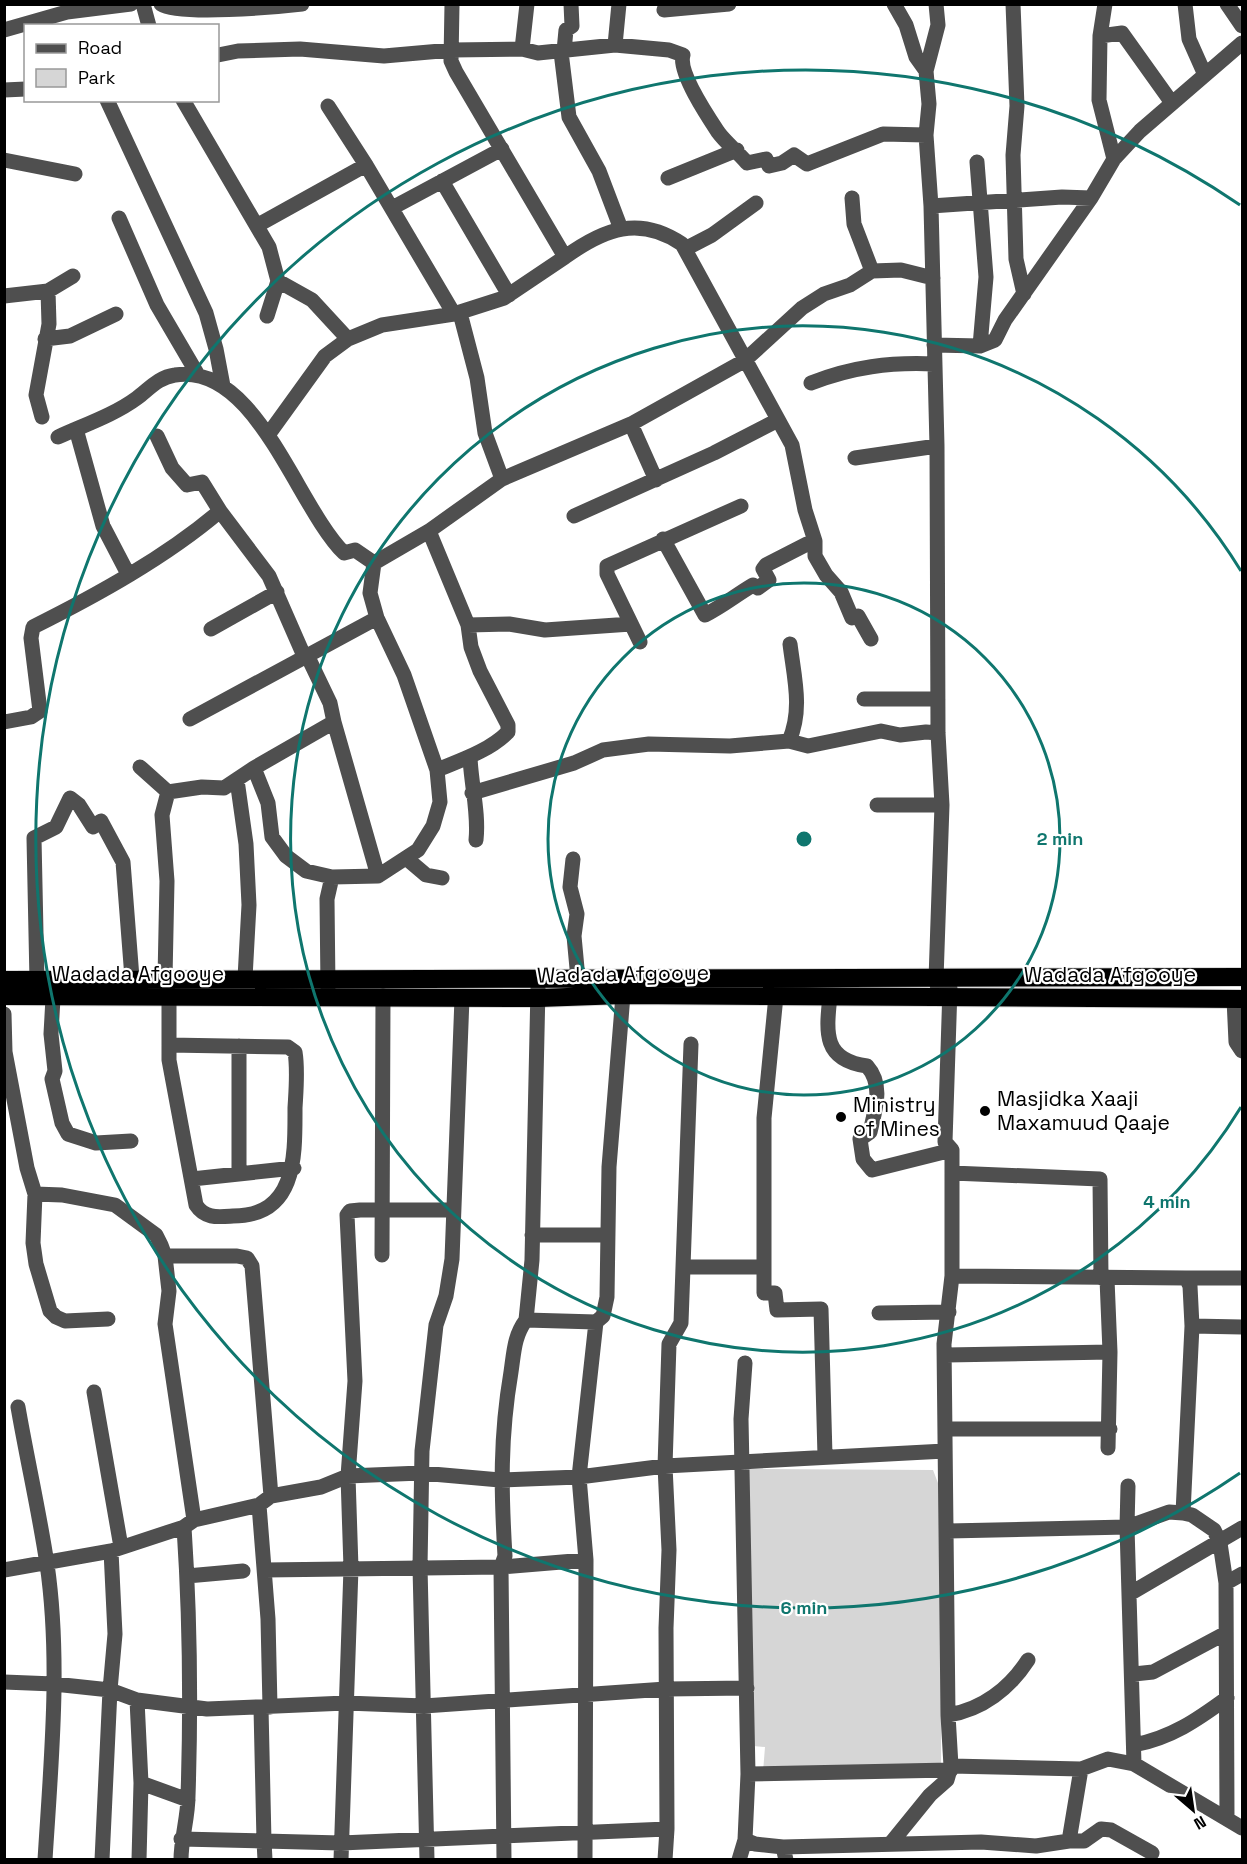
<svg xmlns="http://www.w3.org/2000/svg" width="1247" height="1864" viewBox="0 0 1247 1864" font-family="'Space Grotesk',sans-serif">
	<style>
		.green { fill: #d6d6d6 }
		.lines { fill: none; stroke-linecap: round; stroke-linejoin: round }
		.highway-casing { stroke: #dbdbdb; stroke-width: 20 }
		.minor { stroke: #4f4f4f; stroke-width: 15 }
		.highway { stroke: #000; stroke-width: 18 }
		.ring { fill: none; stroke: #0f766e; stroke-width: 3 }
		.poi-dot { fill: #000; stroke: #fff; stroke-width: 2 }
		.labels { text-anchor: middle; stroke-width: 4.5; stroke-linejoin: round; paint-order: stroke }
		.street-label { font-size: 21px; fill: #000; stroke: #fff }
		.poi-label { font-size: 21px; fill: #000; stroke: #fff; text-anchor: start }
		.centre { fill: #0f766e; stroke: #fff; stroke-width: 3 }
		.ring-label { font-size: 18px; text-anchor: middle; font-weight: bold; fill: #0f766e; stroke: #fff; stroke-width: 4.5; stroke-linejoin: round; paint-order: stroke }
	</style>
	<rect width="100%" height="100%" fill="#fff"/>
	<path class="green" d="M745,1469L933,1470L941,1491V1767L763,1772L765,1747L753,1746Z"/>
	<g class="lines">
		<g class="highway-casing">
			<path id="highway" d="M4,980L1242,977
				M4,996L539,998L623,995L1242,999"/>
		</g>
		<path class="minor" d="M143,4L149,26
			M161,4C179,16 276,7 302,4
			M452,4L451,61L456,72L565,257C604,229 639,215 682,244L792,445L805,510L815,541V556L826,575L841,592L852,618L858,616L871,639
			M666,4L664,10L729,4
			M894,4L906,25L916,57L926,71L929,104L926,135L931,206L937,446L938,733L942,805L936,979L938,989
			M1013,4L1017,106L1013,155L1016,259L1024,294
			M1105,4L1100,36L1099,100L1114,159
			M1185,4L1189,39L1205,75
			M1227,4L1242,26
			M4,30L67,12L131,4
			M1100,36L1122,33L1172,103
			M615,45L619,4
			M522,49L527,4
			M564,51L566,30L572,26L571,4
			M561,52L569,117L599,171L621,229
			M218,55L238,51L300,49L384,56L452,50L522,49L538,53L615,45L669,50L683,55C678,72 708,117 718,132C726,143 738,152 747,163L766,159L769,166L782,163L794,155L807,164L883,134L926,135
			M926,71L938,25L936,4
			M4,90L26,89
			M107,100L206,313L216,349L223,386
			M183,100L269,247L278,281L267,316
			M328,106L366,165L454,314
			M4,160L75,174
			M977,162L986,277L980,346
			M668,178L737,150
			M442,181L509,295
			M852,198L854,224L872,271
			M931,206L1062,197L1091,198
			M392,208L502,149
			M119,218L157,305L198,375
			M258,225L366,165
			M685,249L712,235L756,203
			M278,281L312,300L348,339
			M4,296L48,291L73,276
			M460,313L477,378L485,433L502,479
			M45,339L70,336L116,314
			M934,345L980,346L995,340L1005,320L1091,198L1114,159L1140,131L1242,43
			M811,383C852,367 890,362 934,364
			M42,417L36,395L49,324L48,291
			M631,424L656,480
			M76,429L103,526L128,574
			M268,435L325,356L348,339L382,325L454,314L504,298L565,257
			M157,436L172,468L187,485L202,482L220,511
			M58,437C84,425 114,415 137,398C149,389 159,377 175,375C256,362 297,507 344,553L355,550L374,563
			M855,458L937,446
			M574,516L714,453L778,420
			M429,531L468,625L471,647L480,671L508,725V732C489,751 461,760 437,770
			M663,539L705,615C723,606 736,595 753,585L758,588L769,580L763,569L766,565L807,544L815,548
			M374,563L429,531L502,479L631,424L744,361L802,308L824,294L850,285L872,271L901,270L933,278
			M468,625L509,624L545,630L631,624
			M211,629L277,592
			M640,642L607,574V566L741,506
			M864,699H938
			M190,719L377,618
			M4,722L31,717L40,711L31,638L33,627C97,595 166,557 220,511L269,576L304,656
			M334,722L378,876
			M789,741C803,709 794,677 790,644
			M470,757C471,784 479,813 476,840
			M140,767L168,792L202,787L224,788L254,768L268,803L272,837L286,856L306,871L332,877L378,876L418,850L433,826L440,802L437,770L404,675L377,618L370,593L374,563
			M254,768L334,722L330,703L307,655
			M237,780L246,844L249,905L245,978
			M168,792L162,815L167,881L165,978L169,997V1060L196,1205C205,1219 218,1217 233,1216C297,1216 295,1156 295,1108C296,1090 298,1070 295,1052L288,1047L169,1045
			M472,793L574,763L603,750L649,744L730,746L789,741L808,746L881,731L900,735L926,732L938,733
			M877,805H942
			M406,858L426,875L442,878
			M573,859L570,887L577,914L574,936L578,979
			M37,981L34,838L56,827L70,798L79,805L93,827L101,821L123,862L132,978
			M328,988L327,899L332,877
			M776,996L764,1118V1293H775L777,1310L821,1309L825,1456
			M830,996C826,1033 823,1060 867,1066C884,1085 875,1110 870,1132L860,1139L863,1159L872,1170L952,1150
			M53,998L51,1034L55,1071L52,1079L62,1123L68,1134L96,1143L131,1141
			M1234,999L1236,1042L1242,1051
			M4,1014L5,1052L27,1168L35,1194L33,1243L36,1264L50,1311L56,1317L65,1321L108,1319
			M239,1046V1172
			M952,1173L1100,1179L1101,1278
			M192,1179L294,1168
			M35,1194L62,1195L115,1205L156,1235L161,1245L165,1256L169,1291L165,1324L194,1520
			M532,1235H608
			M382,1255L383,996
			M165,1256H237L247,1258L252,1266L271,1496
			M683,1267H762
			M952,1276L1186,1278L1190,1286L1192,1326L1183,1513
			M1186,1278H1242
			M1107,1279L1110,1352L1108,1448
			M879,1313L949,1312
			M526,1320L532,1260L538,988
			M1192,1326L1242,1327
			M946,1355L1110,1352
			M745,1363L741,1419L748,1774L745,1840L755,1844L783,1847L786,1860
			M94,1392L121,1547
			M18,1407C27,1459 39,1511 47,1564C61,1661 51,1762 45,1860
			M946,1429H1110
			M1128,1486L1127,1527L1169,1512L1183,1513L1192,1515L1214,1530L1220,1543L1226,1583L1227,1817
			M259,1505L268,1619L270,1707
			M948,1531L1127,1527L1134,1764L1108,1759L1081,1769L951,1766
			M4,1570L111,1551L184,1527L194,1520L259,1505L271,1496L321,1487L348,1476L421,1473L500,1480L579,1477L665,1466L945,1451
			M265,1570L501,1567L586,1560
			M187,1576L243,1571
			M1226,1583L1242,1574
			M1131,1593L1242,1528
			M1134,1674L1153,1672L1226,1633
			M4,1682L54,1684L110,1690L137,1700L141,1783L188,1800
			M137,1700L207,1709L346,1703L424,1706L666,1689L747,1688
			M261,1708L264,1841L341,1843L667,1829
			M948,1715C982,1710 1010,1688 1028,1660
			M1134,1745C1171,1738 1197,1720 1227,1698
			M1134,1764L1242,1828
			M748,1774L951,1770
			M181,1839L264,1841L265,1860
			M1069,1841H1084L1101,1829L1111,1830L1152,1853
			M891,1843L930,1795L947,1780L951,1766L948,1715L944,1344L952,1276V1150L945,1142L950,988
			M783,1847L981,1842L1036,1846L1069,1841L1081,1769
			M102,1860L110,1690L115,1634L111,1551
			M139,1860L141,1783
			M181,1860C181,1838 188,1818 188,1796C191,1706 190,1617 184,1527
			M341,1860L351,1568L348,1476L355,1381L347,1215L350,1211L360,1210H453
			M427,1860L420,1567L422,1451L436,1325L446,1296L452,1259L462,998
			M504,1860L501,1567L505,1556C501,1490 500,1437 511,1372C514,1352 514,1336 526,1320L596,1322L603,1316L607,1297L609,1167L623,995L620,984
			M585,1860L586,1560L579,1477L596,1322
			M665,1860L667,1829L666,1628L669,1550L665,1466L669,1344L681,1323L691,1044
			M739,1860L745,1840"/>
		<use href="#highway" class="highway"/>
	</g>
	<g class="ring">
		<circle cx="804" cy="839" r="256"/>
		<path d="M1241 1107A513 513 0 1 1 1241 571"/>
		<path d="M1240 1473A769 769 0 1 1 1240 205"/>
	</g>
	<g class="poi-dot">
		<circle cx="985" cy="1111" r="6"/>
		<circle cx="841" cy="1117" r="6"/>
	</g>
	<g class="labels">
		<g class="street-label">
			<text x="138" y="981">Wadada Afgooye</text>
			<text transform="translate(623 974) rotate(-1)" y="7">Wadada Afgooye</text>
			<text x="1110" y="982">Wadada Afgooye</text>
		</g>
		<g class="poi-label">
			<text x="997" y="1106">Masjidka Xaaji<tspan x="997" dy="24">Maxamuud Qaaje</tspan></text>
			<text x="853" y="1112">Ministry<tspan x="853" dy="24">of Mines</tspan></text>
		</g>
	</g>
	<circle cx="804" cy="839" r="9" class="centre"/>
	<g class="ring-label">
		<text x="1060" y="845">2 min</text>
		<text x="1167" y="1208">4 min</text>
		<text x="804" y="1614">6 min</text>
	</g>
	<rect width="1247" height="1864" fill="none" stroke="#000000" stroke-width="12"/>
	<rect x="24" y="24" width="195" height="78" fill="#ffffff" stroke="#999999" stroke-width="1.5"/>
	<rect x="36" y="44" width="30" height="9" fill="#4f4f4f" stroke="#999999" stroke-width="1.5"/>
	<text x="78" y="54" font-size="18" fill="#000000">Road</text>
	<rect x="36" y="69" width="30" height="18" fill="#d6d6d6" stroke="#999999" stroke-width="1.5"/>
	<text x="78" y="84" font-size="18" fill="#000000">Park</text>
	<g transform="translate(1193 1810) rotate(151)" stroke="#ffffff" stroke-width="4.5" paint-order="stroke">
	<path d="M0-4.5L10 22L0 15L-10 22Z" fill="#000000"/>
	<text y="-9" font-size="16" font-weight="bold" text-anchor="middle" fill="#000000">N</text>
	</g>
</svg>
